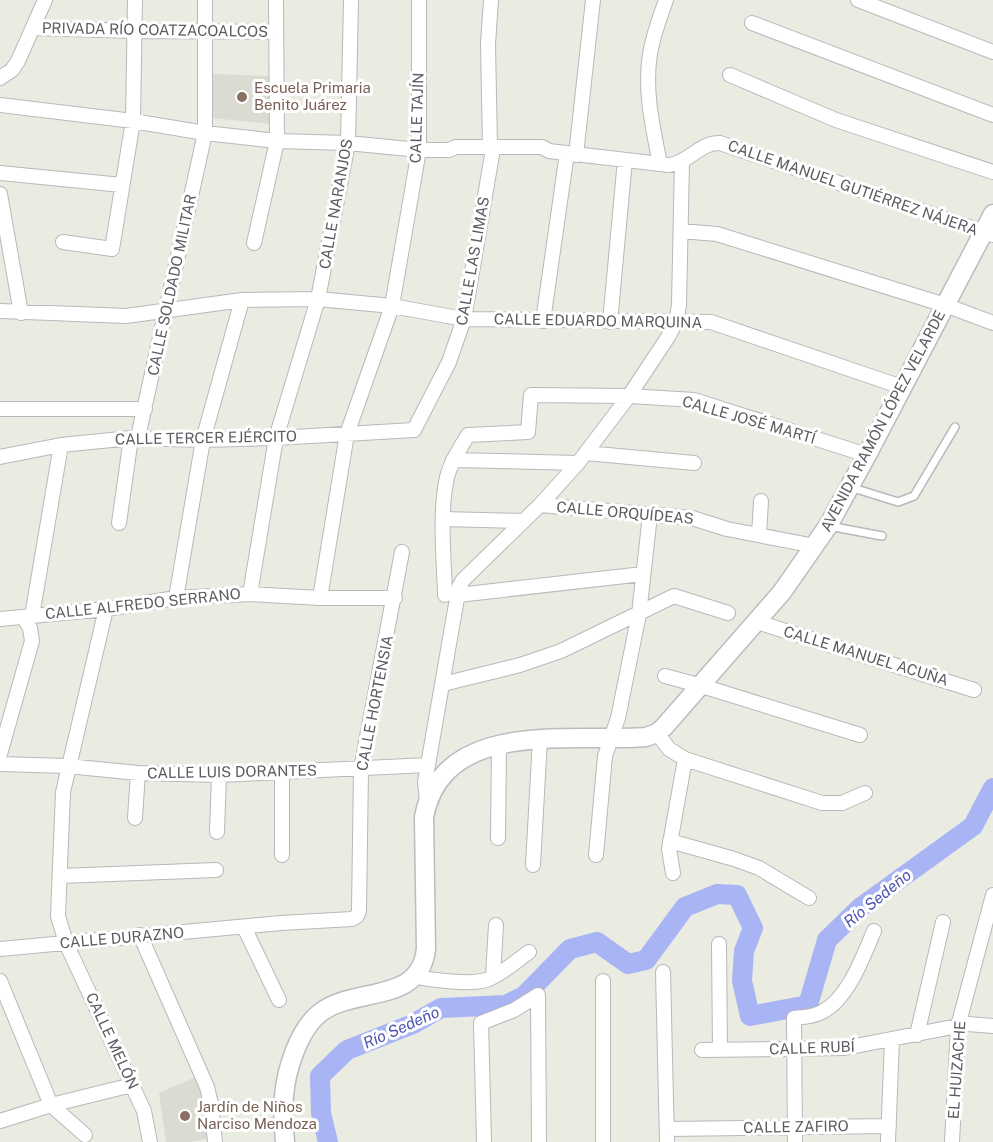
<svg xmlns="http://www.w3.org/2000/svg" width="993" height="1142" viewBox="0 0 993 1142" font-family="'Public Sans',sans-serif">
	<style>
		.education { fill: #dadbd1 }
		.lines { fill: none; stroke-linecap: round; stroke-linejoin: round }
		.river { stroke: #a9b4f5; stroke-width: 20 }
		.lane-casing { stroke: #b8b8bd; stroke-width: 10 }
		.street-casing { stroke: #b8b8bd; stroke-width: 16 }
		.secondary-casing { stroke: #bbbbc2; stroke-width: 21 }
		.lane { stroke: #fff; stroke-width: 7 }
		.street { stroke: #fff; stroke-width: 14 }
		.secondary { stroke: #fff; stroke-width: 18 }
		.education-dot { fill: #8d6e63; stroke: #fff; stroke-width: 2 }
		.labels { text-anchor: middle; stroke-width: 6; stroke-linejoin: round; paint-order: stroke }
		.street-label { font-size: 15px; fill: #5b5b61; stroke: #fff }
		.education-label { font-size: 15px; fill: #785e54; stroke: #fff; text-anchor: start }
		.water-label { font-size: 16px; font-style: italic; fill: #4f56b5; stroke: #fff }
	</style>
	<rect width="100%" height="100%" fill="#eaece2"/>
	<path class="education" d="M213,74L271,76L272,124L212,118Z
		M200,1075L211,1138L190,1142H166L159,1093Z"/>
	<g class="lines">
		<path class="river" d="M328,1142L321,1113L320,1076L347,1050L413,1024L441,1008L506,1005L524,996L570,949L597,942L628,964L646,960L685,907L717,894L737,895L753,928L744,951L742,981L750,1016L808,1005L827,940L861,907L973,826L993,788"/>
		<g class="lane-casing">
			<path id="lane" d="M850,487L898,502L914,496L955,427
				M829,526L882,536"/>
		</g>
		<g class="street-casing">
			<path id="street" d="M858,0L993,52
				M752,23L993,115
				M33,28L135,31L276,32
				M730,75L836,120L993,172
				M0,78L12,70L18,61L45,0
				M0,105L133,121L205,133L277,141L348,143L419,150H449L456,147H542L549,151L669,165C689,163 700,142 720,143L993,235
				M490,147L488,44L491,0
				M576,155L593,0
				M660,164C653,128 644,91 650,54C653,35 660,17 666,0
				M0,173L122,185
				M0,194L21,313
				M681,231L717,234L945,305L993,323
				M63,242L112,249L133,121L135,0
				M254,243L277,141L276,0
				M0,311L126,316L242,300L318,299L392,306L464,319L711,322L902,387
				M543,321L567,153
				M610,322L625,160
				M0,409H145
				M138,437L205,133V0
				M586,453L694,463
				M0,457L61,445L131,438L203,440L276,438L414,430L449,362L464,319L492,155
				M453,460L578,463
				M540,505L692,518L727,529L815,546
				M443,519L524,521
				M119,523L131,438
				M759,535L761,501
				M250,594L276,438L318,299L348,143L351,0
				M445,595C444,557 439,515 447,477C451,462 460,448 468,435L528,432L531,395L629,396L694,400L867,455
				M458,595L643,574
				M176,598L203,440L242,300
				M320,598L347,434L392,306L419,150V0
				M106,609L63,792L58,916L66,943L144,1111L150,1142
				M32,616L61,445
				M0,619L106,609L176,598L250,594L320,598H395
				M757,622L974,690
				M665,676L702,686L860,735
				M443,684L520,665L561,651L674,596L728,613
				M657,733L669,749L685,759L822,803H842L865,793
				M0,754L32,641L30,628L23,617
				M0,764L67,766L138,773L219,775L428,765
				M427,801L425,782L459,587L463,580L540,505L578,463L629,396L668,337L676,322L679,305L682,162
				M135,818L138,773
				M217,832L219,775
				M498,838L499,744
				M670,841L734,859L759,868L809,898
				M282,855V773
				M596,855L605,756L618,718L639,614L650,515
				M533,865L540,739
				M673,873L669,849L685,759
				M60,876L216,870
				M244,927L279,1000
				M140,935L207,1087L211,1104L215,1142
				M719,944L720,1050
				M0,949L281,923L352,919L357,916L359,911L361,769L402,552
				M663,972L667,1142
				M493,976L496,925
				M417,977C432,980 471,985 486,980C501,975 516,961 529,952
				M0,981L51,1105L85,1135
				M538,995L539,1142
				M917,1035L943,922
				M702,1050L845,1048L968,1024L993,1026
				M0,1121L51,1105L132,1085
				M667,1129L889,1126
				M484,1142L481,1023L514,1010L538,995
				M603,1142V981
				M795,1142L794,1018C804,1017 813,1017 822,1012C848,999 863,957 874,931
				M888,1142L892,1040
				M952,1142L958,1026L993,895"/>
		</g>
		<g class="secondary-casing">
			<path id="secondary" d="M285,1142C284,1127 282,1111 284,1096C286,1070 299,1029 320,1013C354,986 420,1005 426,949L424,817C443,717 573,743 646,737L657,733L664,727L782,592L828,526L867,455L993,214"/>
		</g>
		<use href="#lane" class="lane"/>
		<use href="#street" class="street"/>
		<use href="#secondary" class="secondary"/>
	</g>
	<g class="education-dot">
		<circle cx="242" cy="97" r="6"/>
		<circle cx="185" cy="1116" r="6"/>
	</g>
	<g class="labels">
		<g class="street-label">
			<text transform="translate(155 30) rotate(1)" y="5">PRIVADA RÍO COATZACOALCOS</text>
			<text transform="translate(417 118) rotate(-88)" y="5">CALLE TAJÍN</text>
			<text transform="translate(853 188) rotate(19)" y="5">CALLE MANUEL GUTIÉRREZ NÁJERA</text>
			<text transform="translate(336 204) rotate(-80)" y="5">CALLE NARANJOS</text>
			<text transform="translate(473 261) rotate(-80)" y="5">CALLE LAS LIMAS</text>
			<text transform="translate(172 285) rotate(-78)" y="5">CALLE SOLDADO MILITAR</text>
			<text transform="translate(598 321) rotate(1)" y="5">CALLE EDUARDO MARQUINA</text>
			<text transform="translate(749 420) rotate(16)" y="5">CALLE JOSÉ MARTÍ</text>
			<text transform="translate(883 421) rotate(-62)" y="5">AVENIDA RAMÓN LÓPEZ VELARDE</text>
			<text transform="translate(206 438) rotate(-1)" y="5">CALLE TERCER EJÉRCITO</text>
			<text transform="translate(625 513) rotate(5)" y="5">CALLE ORQUÍDEAS</text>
			<text transform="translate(143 604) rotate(-6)" y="5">CALLE ALFREDO SERRANO</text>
			<text transform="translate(866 656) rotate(17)" y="5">CALLE MANUEL ACUÑA</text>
			<text transform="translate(375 703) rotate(-79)" y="5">CALLE HORTENSIA</text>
			<text transform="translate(232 772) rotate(-1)" y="5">CALLE LUIS DORANTES</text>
			<text transform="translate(122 938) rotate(-5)" y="5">CALLE DURAZNO</text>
			<text transform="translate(112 1041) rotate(65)" y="5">CALLE MELÓN</text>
			<text transform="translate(812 1048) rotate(-2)" y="5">CALLE RUBÍ</text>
			<text transform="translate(957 1070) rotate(-86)" y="5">EL HUIZACHE</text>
			<text transform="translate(796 1127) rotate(-1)" y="5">CALLE ZAFIRO</text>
		</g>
		<g class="education-label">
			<text x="254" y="93">Escuela Primaria<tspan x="254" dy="17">Benito Juárez</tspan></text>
			<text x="197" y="1112">Jardín de Niños<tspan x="197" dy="17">Narciso Mendoza</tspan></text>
		</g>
		<g class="water-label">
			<text transform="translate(877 898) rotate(-39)" y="6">Río Sedeño</text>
			<text transform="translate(401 1027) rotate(-24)" y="6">Río Sedeño</text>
		</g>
	</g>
</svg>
